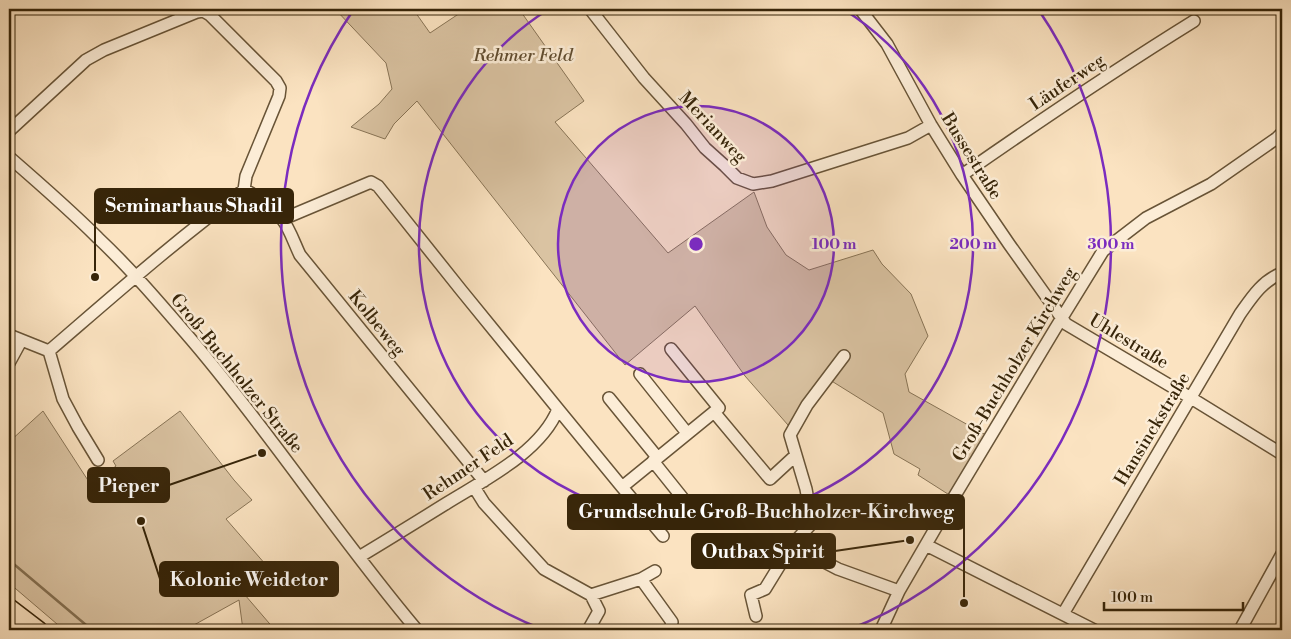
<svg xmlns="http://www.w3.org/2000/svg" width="1291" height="639" viewBox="0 0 1291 639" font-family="'Libre Bodoni',serif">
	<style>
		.green { fill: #dac3a2; stroke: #887456 }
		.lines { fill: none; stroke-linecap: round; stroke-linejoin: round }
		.stream { stroke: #847052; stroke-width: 2.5 }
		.minor-casing { stroke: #685437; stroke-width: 14 }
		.highway-casing { stroke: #372509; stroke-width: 19 }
		.minor { stroke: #fcedd7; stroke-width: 11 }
		.highway { stroke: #fbe3c1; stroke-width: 16 }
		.ring { fill: none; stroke: #7b2cbf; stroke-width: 2.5 }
		.labels { text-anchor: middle; stroke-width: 5; stroke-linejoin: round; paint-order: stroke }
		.park-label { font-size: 18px; font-style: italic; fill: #604c2f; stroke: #fcedd7 }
		.street-label { font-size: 18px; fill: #372509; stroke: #fcedd7 }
		.centre { fill: #7b2cbf; stroke: #fcedd7; stroke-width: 2.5 }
		.ring-label { font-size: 15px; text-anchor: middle; font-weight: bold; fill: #7b2cbf; stroke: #fcedd7; stroke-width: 5; stroke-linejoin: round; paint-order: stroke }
		.leader { fill: none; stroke: #372509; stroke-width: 2 }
		.callout-dot { fill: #372509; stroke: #fcedd7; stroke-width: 2 }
		.callout { fill: #372509; stroke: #372509; stroke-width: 2 }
		.callout-label { font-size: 19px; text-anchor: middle; font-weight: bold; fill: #fff }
	</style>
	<rect width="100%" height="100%" fill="#fbe3c1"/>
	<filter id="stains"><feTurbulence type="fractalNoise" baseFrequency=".004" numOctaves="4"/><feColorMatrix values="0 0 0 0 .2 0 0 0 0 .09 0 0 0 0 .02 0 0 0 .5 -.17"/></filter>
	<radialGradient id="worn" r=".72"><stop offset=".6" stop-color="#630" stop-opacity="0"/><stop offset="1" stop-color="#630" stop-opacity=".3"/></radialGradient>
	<path class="green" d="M335,9H413L430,33L466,9H519L584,101L555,122L668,253L754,192L767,227L786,255L809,270L873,250L882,264L911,294L928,336L905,374L909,392L986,435L951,496L918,475L920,469L894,454L883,413L830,380L795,433L745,376L695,306L625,365L417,101L394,124L385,139L351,127L379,104L392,89L386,63Z
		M43,411L91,485L116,466L113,461L180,411L234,480L252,500L226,519L273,573L245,595L275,630H243L239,600L185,630H64L9,583V442Z"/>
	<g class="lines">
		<path class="stream" d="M9,560L92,630"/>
		<g class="minor-casing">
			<path id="minor" d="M590,9L644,78L686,124L705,148L725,166L737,178L753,184L772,181L908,138L931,125
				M860,9L887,44L931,125L962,175L1009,244L1066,324L1191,398L1282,454
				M9,131L86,60L104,50L197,12L203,11L210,15L276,81L280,88L279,96L246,176L244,190C176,240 113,296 49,351L9,335
				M9,157C39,183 70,210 98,238C133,271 164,308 195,344C273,436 339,538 417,630
				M962,175C1038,122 1115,70 1194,21
				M244,190C257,195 274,208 282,219C289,227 295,245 300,255L484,481
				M283,219L371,182L378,186L461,290L558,409C541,452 484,480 447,503C418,521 389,539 359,557
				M671,349L719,408L714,412
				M49,351L63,399L78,427L98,460
				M9,363L21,341
				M640,374L687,433
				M609,398L657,457
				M558,409L622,487L714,412L770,479L796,455
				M653,461L693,511
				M474,487L484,503L544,569L591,595L641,579L655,571
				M622,487L663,536
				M792,545L838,569L899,591
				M926,545L1094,630
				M641,579L672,622L670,630
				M1063,614L1240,314C1252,297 1262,281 1282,273
				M756,616L751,595L765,589L792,545L812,523L806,489L790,435L807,405L844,356
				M589,630L590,627L599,611L591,595
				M881,630L899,591L939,522L1055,329L1103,251L1146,218L1211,184L1277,138L1282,133
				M1240,630L1282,554"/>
		</g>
		<g class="highway-casing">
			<path id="highway" d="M9,607L39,630
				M9,625L16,630"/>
		</g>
		<use href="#minor" class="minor"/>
		<use href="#highway" class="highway"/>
	</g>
	<circle cx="696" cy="244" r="138" fill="#7b2cbf" fill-opacity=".12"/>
	<g class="ring">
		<circle cx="696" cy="244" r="138"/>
		<path d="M843 9A277 277 0 1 1 549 9"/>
		<path d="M544 630A415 415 0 0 1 354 9M1038 9A415 415 0 0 1 848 630"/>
	</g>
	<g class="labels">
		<g class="park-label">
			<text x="523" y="61">Rehmer Feld</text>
		</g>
		<g class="street-label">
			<text transform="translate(1067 82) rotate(-34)" y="6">Läuferweg</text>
			<text transform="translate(713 127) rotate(47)" y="6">Merianweg</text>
			<text transform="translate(972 156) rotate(58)" y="6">Bussestraße</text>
			<text transform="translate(377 323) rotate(51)" y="6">Kolbeweg</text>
			<text transform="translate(1129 341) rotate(31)" y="6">Uhlestraße</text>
			<text transform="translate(1014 364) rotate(-59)" y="6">Groß-Buchholzer Kirchweg</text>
			<text transform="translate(237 373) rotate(51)" y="6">Groß-Buchholzer Straße</text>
			<text transform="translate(1152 429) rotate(-59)" y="6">Hansinckstraße</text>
			<text transform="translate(468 467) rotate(-34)" y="6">Rehmer Feld</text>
		</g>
	</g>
	<circle cx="696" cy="244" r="8" class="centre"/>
	<g class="ring-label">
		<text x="834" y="249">100 m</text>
		<text x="973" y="249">200 m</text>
		<text x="1111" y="249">300 m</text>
	</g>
	<path class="leader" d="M95 277L95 206M262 453L169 485M964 603L964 512M910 540L835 551M141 521L160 579"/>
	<g class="callout-dot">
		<circle cx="95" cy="277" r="5"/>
		<circle cx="262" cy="453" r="5"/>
		<circle cx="964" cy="603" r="5"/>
		<circle cx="910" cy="540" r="5"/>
		<circle cx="141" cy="521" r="5"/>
	</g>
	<g class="callout">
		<rect x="95" y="189" width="198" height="34" rx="5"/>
		<rect x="88" y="468" width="81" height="34" rx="5"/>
		<rect x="568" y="495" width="396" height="34" rx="5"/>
		<rect x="692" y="534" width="143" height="34" rx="5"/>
		<rect x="160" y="562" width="178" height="34" rx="5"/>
	</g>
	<g class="callout-label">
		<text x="194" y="212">Seminarhaus Shadil</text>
		<text x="129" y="492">Pieper</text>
		<text x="766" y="518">Grundschule Groß-Buchholzer-Kirchweg</text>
		<text x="763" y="558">Outbax Spirit</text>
		<text x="249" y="586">Kolonie Weidetor</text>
	</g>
	<rect width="1291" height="639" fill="none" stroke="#fbe3c1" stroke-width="30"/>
	<rect x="10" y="10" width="1271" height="619" fill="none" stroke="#372509" stroke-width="2.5"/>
	<rect x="15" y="15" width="1261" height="609" fill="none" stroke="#372509"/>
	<path d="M1104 602v8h139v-8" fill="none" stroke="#372509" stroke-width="2.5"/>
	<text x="1111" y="602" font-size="15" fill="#372509" stroke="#fcedd7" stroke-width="4" paint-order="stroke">100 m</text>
	<rect width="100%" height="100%" filter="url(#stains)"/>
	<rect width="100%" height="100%" fill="url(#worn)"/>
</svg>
